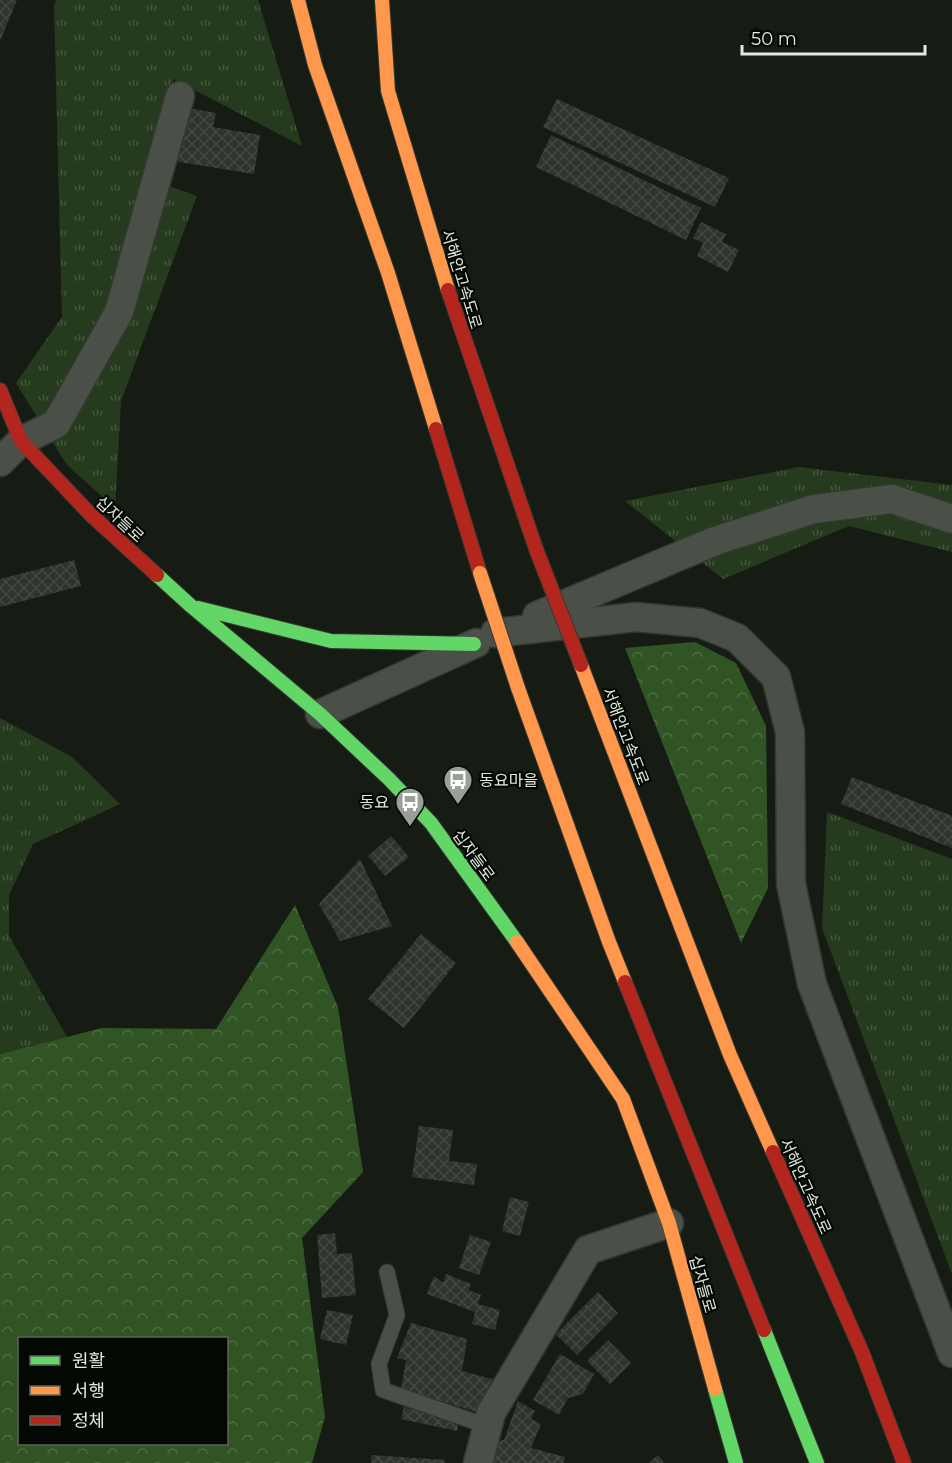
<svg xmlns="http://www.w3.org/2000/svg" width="952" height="1463" viewBox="0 0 952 1463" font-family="Montserrat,'Noto Sans KR',sans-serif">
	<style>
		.grass { fill: url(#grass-tufts) }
		.forest { fill: url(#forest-crowns); fill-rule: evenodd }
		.building { fill: url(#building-cross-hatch) }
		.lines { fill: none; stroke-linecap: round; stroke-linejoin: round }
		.lane-casing { stroke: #333831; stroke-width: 17 }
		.street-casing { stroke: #333831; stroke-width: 31 }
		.fast-casing { stroke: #333831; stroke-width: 16 }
		.slow-casing { stroke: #333831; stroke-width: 16 }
		.jam-casing { stroke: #333831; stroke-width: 16 }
		.lane { stroke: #4a5048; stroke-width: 15 }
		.street { stroke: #4a5048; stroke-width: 28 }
		.fast { stroke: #63d668; stroke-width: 14 }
		.slow { stroke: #ff974d; stroke-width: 14 }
		.jam { stroke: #b3261e; stroke-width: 14 }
		.slow-bridge-casing { stroke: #333831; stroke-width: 16; stroke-linecap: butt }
		.jam-bridge-casing { stroke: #333831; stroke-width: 16; stroke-linecap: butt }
		.slow-bridge { stroke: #ff974d; stroke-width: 14 }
		.jam-bridge { stroke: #b3261e; stroke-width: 14 }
		.labels { text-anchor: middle; stroke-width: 4.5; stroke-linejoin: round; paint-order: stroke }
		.street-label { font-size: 16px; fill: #e0e9de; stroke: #040803 }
		.poi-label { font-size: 16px; fill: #e0e9de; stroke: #040803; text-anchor: start }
	</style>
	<defs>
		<pattern id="grass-tufts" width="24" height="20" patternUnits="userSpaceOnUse" patternTransform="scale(1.5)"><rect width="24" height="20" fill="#263b1e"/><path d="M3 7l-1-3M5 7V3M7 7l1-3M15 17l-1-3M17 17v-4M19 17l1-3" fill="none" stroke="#45573e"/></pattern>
		<pattern id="forest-crowns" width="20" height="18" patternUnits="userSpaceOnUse" patternTransform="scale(1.5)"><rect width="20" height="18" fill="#315424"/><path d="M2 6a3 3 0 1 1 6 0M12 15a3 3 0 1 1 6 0" fill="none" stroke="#4f6d43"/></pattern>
		<pattern id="building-cross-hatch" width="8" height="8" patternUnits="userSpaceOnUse" patternTransform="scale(1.5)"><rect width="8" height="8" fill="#2f342e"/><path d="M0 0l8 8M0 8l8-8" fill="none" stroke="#434842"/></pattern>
	</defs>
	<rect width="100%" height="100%" fill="#161c14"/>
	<path class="grass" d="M56,0H258L302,146L173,79L166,185L197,196L121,401L115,508L67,465L16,383L62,317L54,5Z
		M799,467L952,485V552L849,526L723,579L625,501Z
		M0,718L72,757L120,804L33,844L9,895V936L67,1037L0,1054Z
		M827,812L952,859V1274L822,928Z"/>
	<path class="forest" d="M695,642L736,663L766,726L768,888L741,943L625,648Z
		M295,905L338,1007L363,1172L302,1238L325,1417L312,1463H0V1054L102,1028L216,1029ZM226,1338V1444H20V1338Z"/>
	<path class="building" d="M0,0H17L0,41Z
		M557,99L729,178L715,207L543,127Z
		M182,107L216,113L213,127L260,135L254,174L173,161Z
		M551,135L701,208L686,240L536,167Z
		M701,222L726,234L722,242L739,250L728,272L697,256L703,243L693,238Z
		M74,560L81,586L0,607V579Z
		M852,777L952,816V848L841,804Z
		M391,836L409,857L385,876L368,856Z
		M360,859L392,926L340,941L319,904Z
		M421,934L456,963L404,1028L368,999Z
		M419,1126L453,1130L449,1161L477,1164L474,1185L412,1177Z
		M510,1197L529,1202L520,1236L502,1231Z
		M335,1233L337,1254L352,1253L356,1295L322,1298L317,1235Z
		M470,1235L491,1242L479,1275L459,1268Z
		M446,1274L471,1284L469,1290L481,1295L478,1304L500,1310L495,1330L472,1324L475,1312L427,1294L434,1276L443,1283Z
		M598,1292L618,1313L577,1355L556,1334Z
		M327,1310L353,1315L346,1345L320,1339Z
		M411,1323L467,1339L462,1371L492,1379L480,1413L401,1389L406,1360L397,1358Z
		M608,1340L631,1363L610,1384L587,1361Z
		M560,1354L594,1374L583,1394L568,1398L559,1415L533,1400Z
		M518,1401L535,1411L531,1419L541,1424L531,1448L565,1457L564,1463H490L494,1441L504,1440Z
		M404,1407L459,1419L457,1431L401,1419Z
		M371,1455L445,1460V1463H371Z
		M658,1455L664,1463H649Z"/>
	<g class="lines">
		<g class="lane-casing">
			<path id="lane" d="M387,1272L397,1315L379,1364L383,1390L487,1426"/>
		</g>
		<g class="street-casing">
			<path id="street" d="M0,462L21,441L56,424L119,312L180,96
				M537,616L715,541L814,509L892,499L952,519
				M495,633L636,617L700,623L737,638L776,677L790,732L791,884L812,984L952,1353
				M320,714L476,643
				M478,1463L491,1413L588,1250L669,1223"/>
		</g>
		<g class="fast-casing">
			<path id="fast" d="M157,575L191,606L320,714L389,779L431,823L517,942
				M198,608L331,641L474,644
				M764,1330L817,1463
				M715,1389L736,1463"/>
		</g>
		<g class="slow-casing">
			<path id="slow" d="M298,0L315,65L388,273L436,429
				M382,0L388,91L448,290
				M581,665L730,1055L773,1152
				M518,688L609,942L625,982
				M517,942L623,1099L669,1223L715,1389"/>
		</g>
		<g class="jam-casing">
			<path id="jam" d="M448,290L536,549
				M0,390L21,441L91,515L157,575
				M436,429L480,573
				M625,982L764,1330
				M773,1152L862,1352L904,1463"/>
		</g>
		<use href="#lane" class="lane"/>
		<use href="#street" class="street"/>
		<use href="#fast" class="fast"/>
		<use href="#slow" class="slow"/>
		<use href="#jam" class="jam"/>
		<g class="slow-bridge-casing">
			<path id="slow-bridge" d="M480,573L518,688"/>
		</g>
		<g class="jam-bridge-casing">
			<path id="jam-bridge" d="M536,549L581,665"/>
		</g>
		<use href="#slow-bridge" class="slow-bridge"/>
		<use href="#jam-bridge" class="jam-bridge"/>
	</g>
	<defs>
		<g id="bus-pin" transform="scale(1.5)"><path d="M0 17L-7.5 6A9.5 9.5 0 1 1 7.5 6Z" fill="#99a197" stroke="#040803"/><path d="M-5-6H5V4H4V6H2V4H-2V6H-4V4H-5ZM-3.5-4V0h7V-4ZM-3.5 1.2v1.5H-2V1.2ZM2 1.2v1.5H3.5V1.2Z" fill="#fff"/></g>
	</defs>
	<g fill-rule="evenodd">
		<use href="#bus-pin" x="458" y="780"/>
		<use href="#bus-pin" x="410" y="802"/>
	</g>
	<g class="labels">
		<g class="street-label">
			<text transform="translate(462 279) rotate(73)" y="6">서해안고속도로</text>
			<text transform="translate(120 519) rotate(43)" y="6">십자들로</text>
			<text transform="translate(626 736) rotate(69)" y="6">서해안고속도로</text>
			<text transform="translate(474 855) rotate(54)" y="6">십자들로</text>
			<text transform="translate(806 1186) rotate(66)" y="6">서해안고속도로</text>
			<text transform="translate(703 1284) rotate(74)" y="6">십자들로</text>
		</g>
		<g class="poi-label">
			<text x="479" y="786">동요마을</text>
			<text x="389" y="808" text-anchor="end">동요</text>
		</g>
	</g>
	<rect x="18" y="1337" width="210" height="108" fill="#040803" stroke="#5c625b" stroke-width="1.5"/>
	<rect x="30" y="1356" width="30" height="9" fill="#63d668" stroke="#5c625b" stroke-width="1.5"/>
	<text x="72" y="1367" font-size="18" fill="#e0e9de">원활</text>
	<rect x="30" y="1386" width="30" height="9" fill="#ff974d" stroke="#5c625b" stroke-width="1.5"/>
	<text x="72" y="1397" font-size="18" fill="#e0e9de">서행</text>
	<rect x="30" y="1416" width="30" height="9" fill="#b3261e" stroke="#5c625b" stroke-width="1.5"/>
	<text x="72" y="1427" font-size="18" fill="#e0e9de">정체</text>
	<path d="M742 45v9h183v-9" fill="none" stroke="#e0e9de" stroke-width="3"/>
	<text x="751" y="45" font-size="18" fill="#e0e9de" stroke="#040803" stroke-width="4.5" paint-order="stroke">50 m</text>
</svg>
